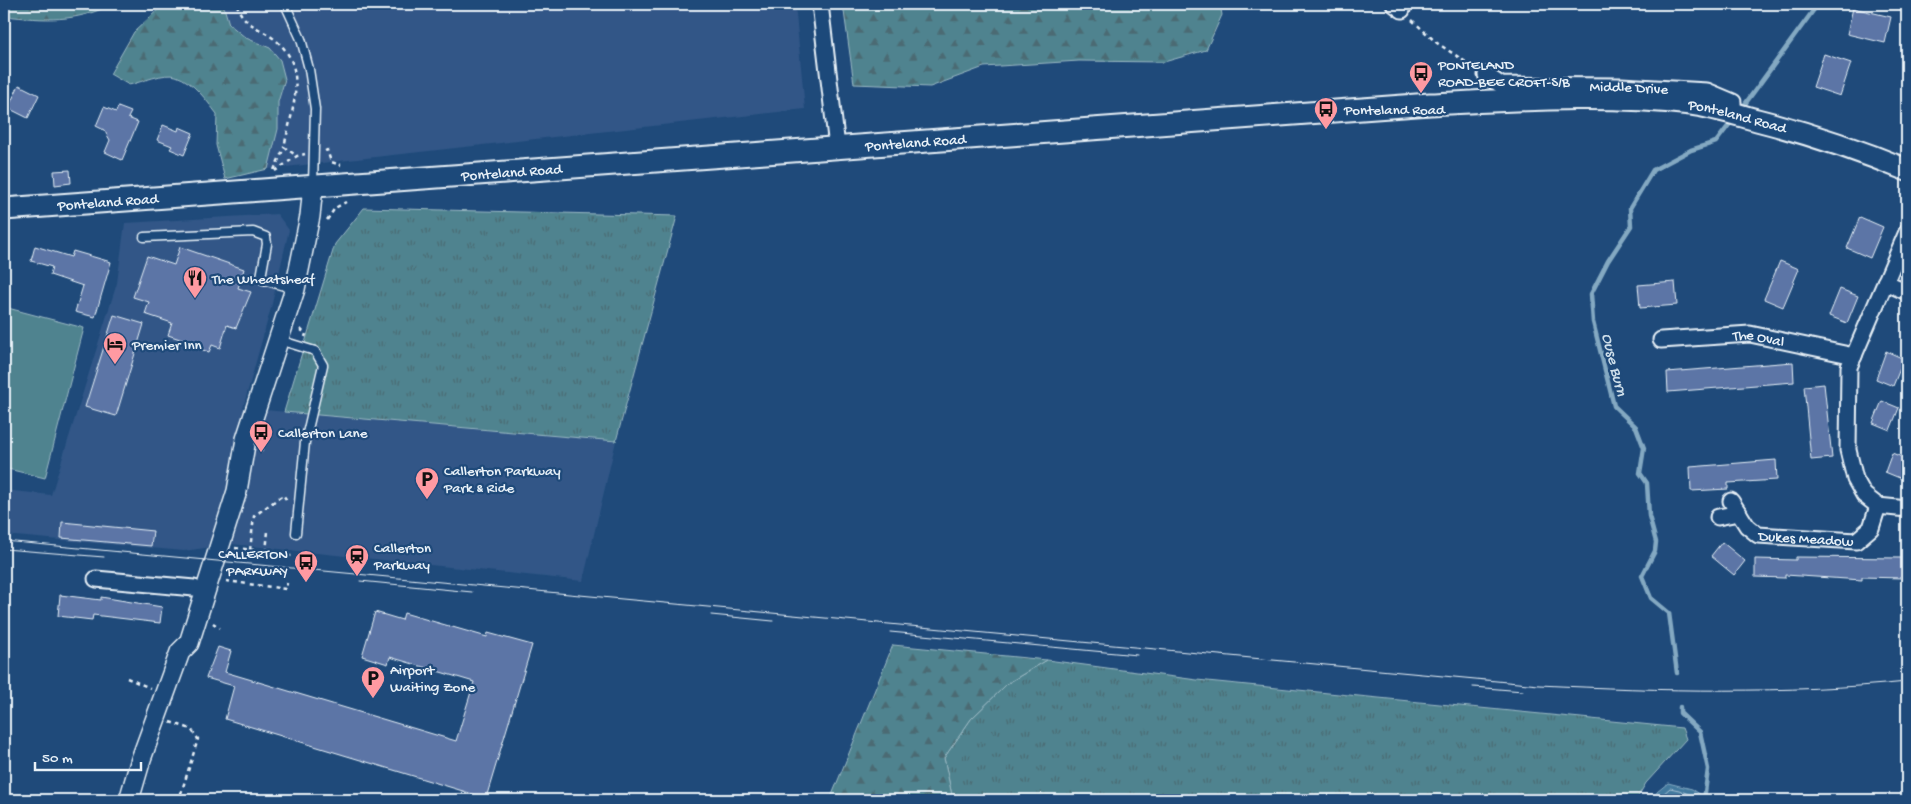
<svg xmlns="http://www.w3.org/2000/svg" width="1911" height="804" viewBox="0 0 1911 804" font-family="'Gochi Hand',sans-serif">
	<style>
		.built { fill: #315787 }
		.grass { fill: url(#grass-tufts); stroke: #9cbac4 }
		.forest { fill: url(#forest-firs); stroke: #9cbac4 }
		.green { fill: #4f838f; stroke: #9cbac4 }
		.water { fill: #42799e; stroke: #84a9c2 }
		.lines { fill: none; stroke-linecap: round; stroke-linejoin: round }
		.shore { stroke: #a6c1d4; stroke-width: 1 }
		.stream { stroke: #84a9c2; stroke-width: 4.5 }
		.building { fill: #5b75a6; stroke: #e8f1f8 }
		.service-casing { stroke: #e8f1f8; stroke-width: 11 }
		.minor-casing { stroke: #e8f1f8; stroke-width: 19 }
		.tertiary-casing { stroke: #e8f1f8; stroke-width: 22 }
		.secondary-casing { stroke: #e8f1f8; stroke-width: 25 }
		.path { stroke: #e8f1f8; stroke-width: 2.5; stroke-dasharray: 4 4; stroke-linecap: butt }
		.service { stroke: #1f4a7a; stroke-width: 8 }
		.minor { stroke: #1f4a7a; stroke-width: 15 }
		.tertiary { stroke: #1f4a7a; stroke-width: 19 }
		.secondary { stroke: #1f4a7a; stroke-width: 21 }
		.tram { stroke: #e8f1f8; stroke-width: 1 }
		.labels { text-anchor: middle; stroke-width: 4.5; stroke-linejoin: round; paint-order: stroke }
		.poi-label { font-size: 15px; fill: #e8f1f8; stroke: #1f4a7a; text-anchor: start }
		.street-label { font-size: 15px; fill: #e8f1f8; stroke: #1f4a7a }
		.water-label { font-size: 16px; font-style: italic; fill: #cfdfea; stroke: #1f4a7a }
	</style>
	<defs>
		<pattern id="grass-tufts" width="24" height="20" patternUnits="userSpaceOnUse" patternTransform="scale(1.25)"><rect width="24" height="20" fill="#4f838f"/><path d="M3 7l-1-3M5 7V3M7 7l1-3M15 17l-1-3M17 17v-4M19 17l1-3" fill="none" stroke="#4b6b73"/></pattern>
		<pattern id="forest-firs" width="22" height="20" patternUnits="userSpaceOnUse" patternTransform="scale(1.25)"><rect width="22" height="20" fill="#4f838f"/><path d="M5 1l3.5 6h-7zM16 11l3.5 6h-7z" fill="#4b6b73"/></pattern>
	</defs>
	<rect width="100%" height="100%" fill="#1f4a7a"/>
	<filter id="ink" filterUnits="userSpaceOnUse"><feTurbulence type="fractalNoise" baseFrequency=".02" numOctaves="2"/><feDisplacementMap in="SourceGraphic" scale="10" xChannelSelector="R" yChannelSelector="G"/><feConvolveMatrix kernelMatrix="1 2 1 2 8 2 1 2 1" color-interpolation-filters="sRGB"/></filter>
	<g filter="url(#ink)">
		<path class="built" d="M223,4H795L805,109L268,169L278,129V102L285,79L270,48L246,38L229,24Z
			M277,214L289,230L271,308L243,408L616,441L583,581L232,544L184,551L4,535V490L51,495L117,283L125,223Z"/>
		<path class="grass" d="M364,208L677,216L616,441L284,412L335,244Z
			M1047,660L1197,680L1682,728L1686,739L1646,783L1636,800H953L944,758L971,719L1008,683Z"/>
		<path class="forest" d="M4,4H113C74,23 46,20 4,16Z
			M164,4H223L229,24L246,38L270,48L280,60L285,79L278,102V129L268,169L225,179L216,145L217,114C206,100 194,82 176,76C164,72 142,82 129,85L110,74L134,32Z
			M843,4H1220L1222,15L1206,50L1164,62L1079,61L984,67L930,87L854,84Z
			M893,645L1047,660L1008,683L971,719L944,758L953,800H830Z"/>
		<path class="green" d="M4,307L84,328L45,478L4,468Z"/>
		<path class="water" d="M1668,783L1692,789L1709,800H1655L1657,792Z"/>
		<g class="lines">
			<path class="shore" d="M1660,800L1662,795L1670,788L1679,790L1702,800"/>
			<path class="stream" d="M1745,104L1818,4
				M1677,673L1669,613L1651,598L1642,576L1655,551L1656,542L1649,516L1647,483L1640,473L1644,448L1636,427L1614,406L1593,322L1591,294L1608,261L1631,226L1630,208L1653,170L1691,150L1716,142L1729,125
				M1680,707V713L1700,732L1708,769L1704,800"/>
		</g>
		<path class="building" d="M1853,8L1891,17L1885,43L1847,34Z
			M1824,54L1851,63L1840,96L1813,87Z
			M19,85L39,95L28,118L8,108Z
			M104,107L116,112L118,107L131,112L128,118L138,122L122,160L105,152L110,140L104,130L96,126Z
			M163,125L178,131L179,127L193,133L184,155L170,149L172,146L157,140Z
			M70,170L71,183L55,185L54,171Z
			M1860,217L1883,227L1870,258L1847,248Z
			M35,246L71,257L73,251L111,262L95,317L75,312L83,286L50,275L52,267L31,261Z
			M180,247L244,269L238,288L251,292L236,328L227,325L220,348L212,345L209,352L197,348L198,345L168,335L172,323L145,314L149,302L133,297L147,256L174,265Z
			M1780,261L1799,269L1783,307L1764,299Z
			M1675,282L1677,305L1640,308L1638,285Z
			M1840,289L1858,296L1847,323L1829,316Z
			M114,315L144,324L116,416L85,407Z
			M1886,351L1904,359L1893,386L1876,379Z
			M1793,362L1794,382L1668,392L1667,372Z
			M1824,384L1832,458L1811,460L1804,386Z
			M1882,401L1899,408L1890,430L1873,423Z
			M1892,453L1907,459V481L1885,472Z
			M1776,460L1777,480L1728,483V489L1691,491L1690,467Z
			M62,522L153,531L151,546L61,538Z
			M1722,542L1745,561L1734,575L1711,556Z
			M1796,557L1902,558V578L1862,577V580L1785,575V578L1755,577V559L1796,560Z
			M60,595L101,600V597L162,607L160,623L93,615L92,620L58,616Z
			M375,612L402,620L404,613L487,637L488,633L532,645L486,798L225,719L234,686L206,678L218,647L231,651L225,672L456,741L474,682L390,657L388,664L362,656Z"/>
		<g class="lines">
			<g class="service-casing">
				<path id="service" d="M285,4L301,39L309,69L315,109L313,184
					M144,237L253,232L266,237L267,244L261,277L263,280L295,289
					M279,340L315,351L323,365L305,442L296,533"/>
			</g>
			<g class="minor-casing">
				<g id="minor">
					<path d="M820,4L837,147"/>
					<path d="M1394,4L1402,10"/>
					<path id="s1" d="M1486,75L1501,85L1621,86L1707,91L1733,102V113"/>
					<path d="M1907,232L1849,367L1848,450L1855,479L1864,495L1878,506L1907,509"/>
					<path d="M1885,282L1907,292"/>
					<path id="s2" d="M1661,340L1750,334L1854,356"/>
					<path id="s3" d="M1731,501L1747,526L1758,535L1856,541L1871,528L1878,506"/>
					<path d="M1718,517L1739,513"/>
					<path d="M96,579L194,588"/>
				</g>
			</g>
			<g class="tertiary-casing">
				<path id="tertiary" d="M129,800L141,759L180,652L189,643L237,491L246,439L295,289L310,216L313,186"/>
			</g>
			<g class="secondary-casing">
				<g id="secondary">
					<path id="s4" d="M4,209L1430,104C1517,100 1604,94 1691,104C1713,107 1735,114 1757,120C1808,133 1858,150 1907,170"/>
				</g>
			</g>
			<path class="path" d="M237,4C240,18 250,24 262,31C312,58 294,102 284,147L297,156
				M1412,20L1437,43L1475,68
				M325,151L327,150L331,162L341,165
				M274,170L284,148
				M275,171L297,156L305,154
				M327,220L335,208L346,202
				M300,329L306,334L305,337
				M261,452L270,422
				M235,548L290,554V557
				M250,550L254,516L283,495L288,502
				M266,552L268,531
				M226,581L286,589L287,583
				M213,623L220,628
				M127,678L150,688
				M170,722L191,729L198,739L179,800"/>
			<use href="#service" class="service"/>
			<use href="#minor" class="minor"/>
			<use href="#tertiary" class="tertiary"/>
			<use href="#secondary" class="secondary"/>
			<path class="tram" d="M4,541L1539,685C1662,691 1785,694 1907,682
				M4,549L104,557
				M360,581L472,592
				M711,615L773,621
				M890,632L1137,655
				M1473,687L1523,691"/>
		</g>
	</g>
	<defs>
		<g id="bus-pin" transform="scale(1.25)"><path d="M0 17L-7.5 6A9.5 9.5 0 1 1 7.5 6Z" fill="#ff9aa2" stroke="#1f4a7a"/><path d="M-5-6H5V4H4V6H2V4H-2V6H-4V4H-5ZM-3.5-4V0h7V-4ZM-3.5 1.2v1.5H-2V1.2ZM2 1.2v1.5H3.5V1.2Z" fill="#111"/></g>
		<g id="restaurant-pin" transform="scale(1.25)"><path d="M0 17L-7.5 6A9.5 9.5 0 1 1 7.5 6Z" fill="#ff9aa2" stroke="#1f4a7a"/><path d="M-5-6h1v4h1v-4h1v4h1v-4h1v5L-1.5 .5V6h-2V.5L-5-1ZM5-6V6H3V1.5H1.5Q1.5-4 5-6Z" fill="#111"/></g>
		<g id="hotel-pin" transform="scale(1.25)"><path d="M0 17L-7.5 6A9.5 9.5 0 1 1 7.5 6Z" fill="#ff9aa2" stroke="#1f4a7a"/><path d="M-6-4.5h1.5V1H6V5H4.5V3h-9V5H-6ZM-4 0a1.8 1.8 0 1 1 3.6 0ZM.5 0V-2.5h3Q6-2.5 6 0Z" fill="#111"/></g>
		<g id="parking-pin" transform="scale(1.25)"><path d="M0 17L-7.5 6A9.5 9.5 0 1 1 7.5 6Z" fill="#ff9aa2" stroke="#1f4a7a"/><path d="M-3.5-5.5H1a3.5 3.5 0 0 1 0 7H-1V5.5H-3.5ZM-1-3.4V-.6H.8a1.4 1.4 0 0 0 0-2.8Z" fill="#111"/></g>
		<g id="station-pin" transform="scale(1.25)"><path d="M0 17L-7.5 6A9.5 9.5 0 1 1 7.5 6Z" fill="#ff9aa2" stroke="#1f4a7a"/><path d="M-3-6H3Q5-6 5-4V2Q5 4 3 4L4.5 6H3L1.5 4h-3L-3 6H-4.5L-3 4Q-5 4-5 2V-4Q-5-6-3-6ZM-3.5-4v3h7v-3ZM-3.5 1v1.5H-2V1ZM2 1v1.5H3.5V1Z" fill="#111"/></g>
	</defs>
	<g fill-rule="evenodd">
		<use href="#bus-pin" x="1421" y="73"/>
		<use href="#bus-pin" x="1326" y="109"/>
		<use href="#restaurant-pin" x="195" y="278"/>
		<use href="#hotel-pin" x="115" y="344"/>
		<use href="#bus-pin" x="261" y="432"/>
		<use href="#parking-pin" x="427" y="479"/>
		<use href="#station-pin" x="357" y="556"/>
		<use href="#bus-pin" x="306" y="562"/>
		<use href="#parking-pin" x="373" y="678"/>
	</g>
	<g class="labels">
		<g class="poi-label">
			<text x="1438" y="69">PONTELAND<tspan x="1438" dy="17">ROAD-BEE CROFT-S/B</tspan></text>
			<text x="1344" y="114">Ponteland Road</text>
			<text x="212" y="283">The Wheatsheaf</text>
			<text x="132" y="349">Premier Inn</text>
			<text x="278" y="437">Callerton Lane</text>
			<text x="444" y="475">Callerton Parkway<tspan x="444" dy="17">Park &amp; Ride</tspan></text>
			<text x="374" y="552">Callerton<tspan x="374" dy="17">Parkway</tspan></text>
			<text x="288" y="558" text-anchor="end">CALLERTON<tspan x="288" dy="17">PARKWAY</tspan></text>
			<text x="390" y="674">Airport<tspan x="390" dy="17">Waiting Zone</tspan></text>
		</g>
		<g class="street-label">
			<text dy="5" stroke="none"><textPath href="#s1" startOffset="146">Middle Drive</textPath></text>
			<text dy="5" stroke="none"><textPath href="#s4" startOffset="1739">Ponteland Road</textPath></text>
			<text dy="5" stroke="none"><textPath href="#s4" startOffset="914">Ponteland Road</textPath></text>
			<text dy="5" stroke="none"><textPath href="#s4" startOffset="509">Ponteland Road</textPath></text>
			<text dy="5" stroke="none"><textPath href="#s4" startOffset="104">Ponteland Road</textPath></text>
			<text dy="5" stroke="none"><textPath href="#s2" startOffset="98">The Oval</textPath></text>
			<text dy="5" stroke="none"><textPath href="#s3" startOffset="92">Dukes Meadow</textPath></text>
		</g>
		<g class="water-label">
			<text transform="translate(1616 364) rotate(76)" y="6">Ouse Burn</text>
		</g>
	</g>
	<rect width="1911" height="804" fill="none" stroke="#1f4a7a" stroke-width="20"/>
	<rect x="10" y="10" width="1891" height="784" fill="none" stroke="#e8f1f8" stroke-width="2" filter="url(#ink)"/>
	<path d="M35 762v8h106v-8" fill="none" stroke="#e8f1f8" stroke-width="2.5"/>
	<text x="42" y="762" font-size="15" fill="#e8f1f8" stroke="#1f4a7a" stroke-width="4" paint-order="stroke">50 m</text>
</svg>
